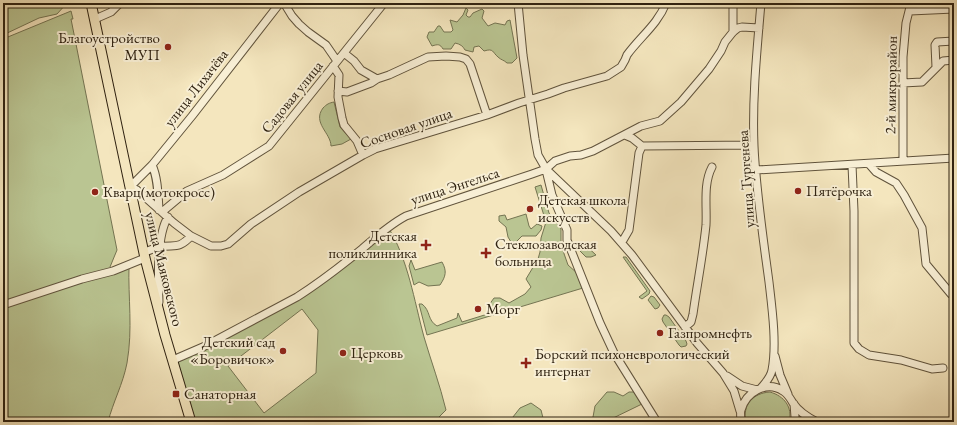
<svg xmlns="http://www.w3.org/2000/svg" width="957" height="425" viewBox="0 0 957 425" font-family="'EB Garamond',serif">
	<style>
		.green { fill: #bac592; stroke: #747452; fill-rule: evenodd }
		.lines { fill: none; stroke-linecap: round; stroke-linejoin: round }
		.minor-casing { stroke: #60533c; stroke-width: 9 }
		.major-casing { stroke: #2f2211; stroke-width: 11 }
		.minor { stroke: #f8efd5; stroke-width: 7 }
		.major { stroke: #f4e6be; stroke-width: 9 }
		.poi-dot { fill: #8f2418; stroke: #f8efd5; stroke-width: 1.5 }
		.labels { text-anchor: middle; stroke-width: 4; stroke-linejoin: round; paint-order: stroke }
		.poi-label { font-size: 15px; fill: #2f2211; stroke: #f8efd5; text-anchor: start }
		.street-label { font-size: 15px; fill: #2f2211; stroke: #f8efd5 }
	</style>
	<rect width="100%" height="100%" fill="#f4e6be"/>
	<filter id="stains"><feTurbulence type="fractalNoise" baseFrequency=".005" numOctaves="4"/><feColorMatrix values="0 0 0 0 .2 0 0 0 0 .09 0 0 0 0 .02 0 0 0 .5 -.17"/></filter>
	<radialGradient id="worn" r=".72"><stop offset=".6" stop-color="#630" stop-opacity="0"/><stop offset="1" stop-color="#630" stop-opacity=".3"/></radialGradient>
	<path class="green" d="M3,3H67L57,14L39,18L3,35Z
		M466,8L468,10L466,15L468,17H470L473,13L482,9L484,11L482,18L488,26L495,23L505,25L507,21L510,20L517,58L512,63H507C504,60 501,60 498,57C492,52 494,48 484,51L479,46L474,47L473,52L465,50C463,46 460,44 455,43L451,49H443C440,44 438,44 432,46L427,37L429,32H434L438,26H440L444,32H451L453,30L450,20L457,22L463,15Z
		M71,11L73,19H71L117,250L110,267L114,271L129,265C128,299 133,328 127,363C123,384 113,402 108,422H3V39Z
		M334,102L340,127L351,139L342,144L331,146C331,133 312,123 323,108C327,104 329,103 334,102Z
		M541,185L549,213L561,229V245L568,265L577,273L583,288L427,335L419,304H422C431,311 427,320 437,326L457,318L458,313L462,322L491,313L489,305L494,298H500L509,303L525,294L531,287L526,279L538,259L540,252L541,238L546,222L535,187Z
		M526,214L529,226L531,229L537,224L542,226L541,230L536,236H522L516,242H511L508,237L506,227L499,221V216L505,215L507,220Z
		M388,227C408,259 414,300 424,337C431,361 440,385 446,410L434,422H191L173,360L283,305ZM302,309L318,330L316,373L264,413L228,366Z
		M582,242L596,255L591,257H586L577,248Z
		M623,257H626L650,291L649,294L642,299L639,297L647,291Z
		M411,260L415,270L442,262C447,271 446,276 440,285L428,286L419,282L414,285L409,266Z
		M651,296L654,297L660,305L658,308L655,309L648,300Z
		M664,315H666L669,317L686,341L687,344L686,346L681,347L679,345L663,322L662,319Z
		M607,392H614L623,396L629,392H634L642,404L605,422H587L593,417L595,406Z
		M770,392C784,396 793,407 789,422H746C742,405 753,393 770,392Z
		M531,403L541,410L544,422H509L520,408Z"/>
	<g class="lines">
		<g class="minor-casing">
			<path id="minor" d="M284,3L292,16L299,24L308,32L326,45L337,61
				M518,3L523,55L535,139L538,155L546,169L611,231L632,255L697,343L723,373L734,391L740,411
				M761,3C757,50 752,99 754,146C756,191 763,237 769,282C772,308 777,344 772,370C771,377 766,382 761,388
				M910,11L954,9
				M95,19L111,12L120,3
				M733,32V3
				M344,53L354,61L361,70L377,79
				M333,66L339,75L338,97L342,118L344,125L357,141L363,155
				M936,67L935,45L937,42L954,41
				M903,83L922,82L943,61L954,60
				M338,91L347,92L371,83L377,79L389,75L428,57L446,56L460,57L466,59L470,64L487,115
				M625,135L632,138L642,146L754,145
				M903,161V57L906,23L911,3
				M869,164L876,172L896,183L904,195L922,228L926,264L951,294L954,296
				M152,165C158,178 158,195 159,210
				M852,165L854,211V343L859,349L869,355L901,360L932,369L943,368
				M546,170L552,195L567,230V240L600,323L614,353L657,422
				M756,170L954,158
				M162,212L187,191L223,175L269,146L384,3
				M191,236L174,223L137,190L130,187L152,165L192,116L280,3
				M622,242L629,230L639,153L642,146
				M144,252C149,251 154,248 159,247C175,244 178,250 191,236L211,246H221L228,244L251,224L299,192L363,155L375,149L487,115L519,103L548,94L564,88L607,76L621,67L625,60L627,55C640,37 658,24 666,3
				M159,302C158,281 157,234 168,217
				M3,305L82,279L113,271L145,258
				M685,327L691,322L693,314C697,285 703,255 706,225C707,206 703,184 712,167
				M775,356L780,375L788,394
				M173,360L203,347L297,297C319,283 341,266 362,249C376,237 389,225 406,216L532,174L546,169L555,161L570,156L581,155L593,151L641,126L660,121L681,102L709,69L721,51L725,42L733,32L738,28L742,27L759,28
				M727,376L742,386L757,390
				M794,404L795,417L794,422
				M741,422C741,418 740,413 741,410C746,392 767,380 783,391C788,394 790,398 793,403C799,412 807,417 817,422"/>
		</g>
		<g class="major-casing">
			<path id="major" d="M91,3L145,258L165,335L191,422"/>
		</g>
		<use href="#minor" class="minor"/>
		<use href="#major" class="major"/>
	</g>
	<g class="poi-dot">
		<circle cx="168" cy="47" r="4"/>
		<circle cx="798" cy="191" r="4"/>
		<circle cx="95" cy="192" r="4"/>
		<circle cx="530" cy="209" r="4"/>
		<path d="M424 239h4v4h4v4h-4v4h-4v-4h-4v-4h4z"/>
		<path d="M484 247h4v4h4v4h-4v4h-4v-4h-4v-4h4z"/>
		<circle cx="478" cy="309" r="4"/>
		<circle cx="660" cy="333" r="4"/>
		<circle cx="283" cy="351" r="4"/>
		<circle cx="343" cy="353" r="4"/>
		<path d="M524 357h4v4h4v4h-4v4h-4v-4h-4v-4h4z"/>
		<rect x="172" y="390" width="8" height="8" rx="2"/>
	</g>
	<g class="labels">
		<g class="poi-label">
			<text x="160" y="43" text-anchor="end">Благоустройство<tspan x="160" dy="17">МУП</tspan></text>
			<text x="806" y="196">Пятёрочка</text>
			<text x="103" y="197">Кварц(мотокросс)</text>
			<text x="538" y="205">Детская школа<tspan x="538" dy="17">искусств</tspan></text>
			<text x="417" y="241" text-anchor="end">Детская<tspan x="417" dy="17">поликлинника</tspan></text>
			<text x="495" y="249">Стеклозаводская<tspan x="495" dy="17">больница</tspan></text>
			<text x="486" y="314">Морг</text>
			<text x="668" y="338">Газпромнефть</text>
			<text x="275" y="347" text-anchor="end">Детский сад<tspan x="275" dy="17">«Боровичок»</tspan></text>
			<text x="351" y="358">Церковь</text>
			<text x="535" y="359">Борский психоневрологический<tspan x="535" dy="17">интернат</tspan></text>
			<text x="184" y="399">Санаторная</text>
		</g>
		<g class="street-label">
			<text transform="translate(891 85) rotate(-89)" y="5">2-й микрорайон</text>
			<text transform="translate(196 88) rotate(-52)" y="5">улица Лихачёва</text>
			<text transform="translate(292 97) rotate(-51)" y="5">Садовая улица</text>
			<text transform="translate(406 128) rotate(-19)" y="5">Сосновая улица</text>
			<text transform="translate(746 179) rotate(-94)" y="5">улица Тургенева</text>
			<text transform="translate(455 186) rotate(-18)" y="5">улица Энгельса</text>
			<text transform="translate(164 269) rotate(76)" y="5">улица Маяковского</text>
		</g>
	</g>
	<rect width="957" height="425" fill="none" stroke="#f4e6be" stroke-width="16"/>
	<rect x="4" y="4" width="949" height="417" fill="none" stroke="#2f2211" stroke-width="2"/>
	<rect x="8" y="8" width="941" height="409" fill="none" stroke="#2f2211"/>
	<rect width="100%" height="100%" filter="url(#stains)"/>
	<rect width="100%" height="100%" fill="url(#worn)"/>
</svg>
